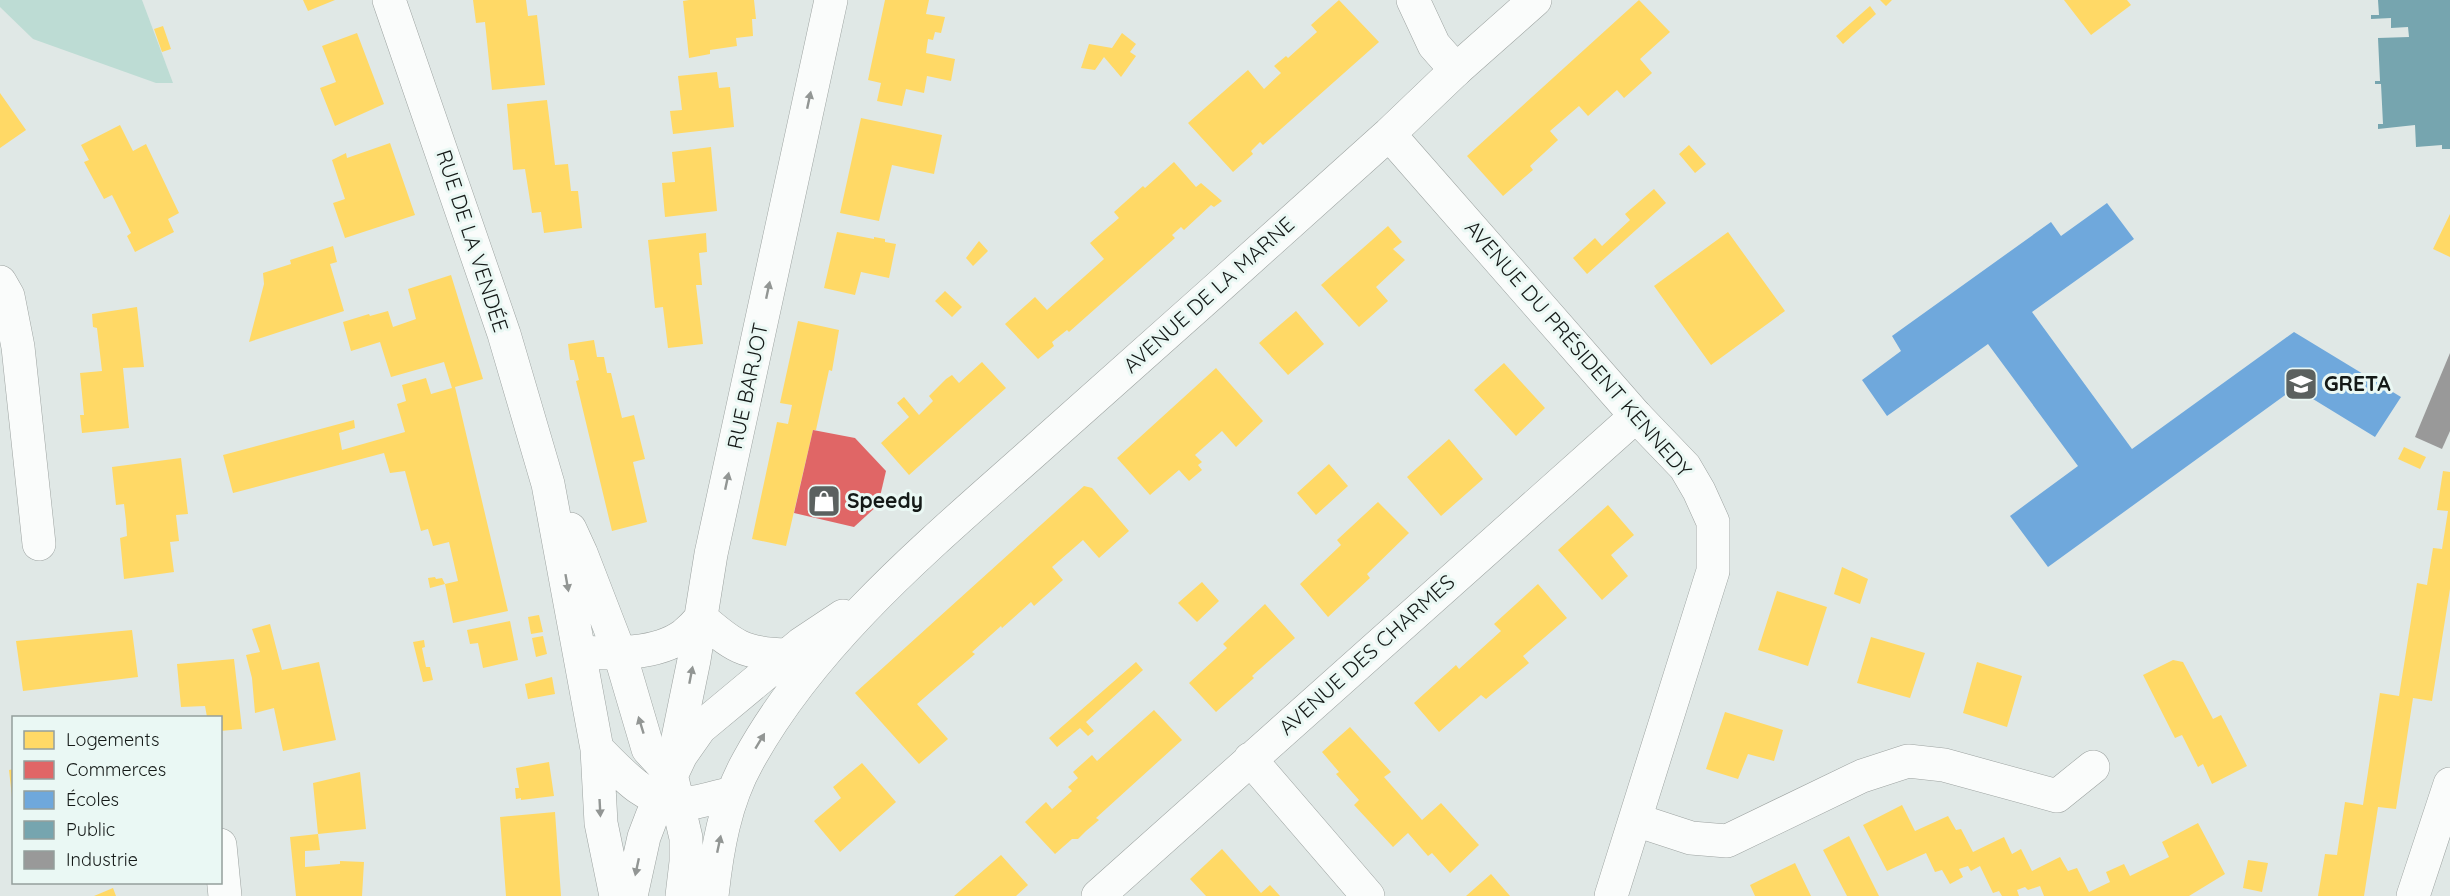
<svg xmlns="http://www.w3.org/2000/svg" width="2450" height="896" viewBox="0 0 2450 896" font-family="Quicksand,sans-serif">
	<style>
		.green { fill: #bddcd4 }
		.homes { fill: #ffd966 }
		.shops { fill: #e06666 }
		.schools { fill: #6fa8dc }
		.public { fill: #76a5af }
		.industry { fill: #999 }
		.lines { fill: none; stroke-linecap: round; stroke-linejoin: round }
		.street-casing { stroke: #9da3a1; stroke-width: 34 }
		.secondary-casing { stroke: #9da3a1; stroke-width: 34 }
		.street { stroke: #fafcfb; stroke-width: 33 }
		.secondary { stroke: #fafcfb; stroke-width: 33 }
		.oneway { fill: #929694 }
		.labels { text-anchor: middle; stroke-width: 6; stroke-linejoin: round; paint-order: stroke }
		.street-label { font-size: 21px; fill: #141917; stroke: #eaf8f4 }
		.poi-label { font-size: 21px; font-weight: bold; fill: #141917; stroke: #eaf8f4; text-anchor: start }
	</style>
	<rect width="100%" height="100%" fill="#e0e8e6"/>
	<path class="green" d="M0,0H142L173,83H156L33,39L0,7Z"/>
	<path class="homes" d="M303,0H335L308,11Z
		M473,0H526L528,16L537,15L545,85L492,90L485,22L476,23Z
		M689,0H754L756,19H752L753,36L736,38L737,46L710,50V54L689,58L683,1Z
		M885,0H929L926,14L945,17L941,33L935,32L933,40L928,39L926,53L955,59L951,81L927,76L924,93L906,89L902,106L877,101L881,83L868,80Z
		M1339,0L1379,42L1263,145L1260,142L1251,151L1253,154L1233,172L1188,123L1248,70L1264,89L1281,73L1274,66L1286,56L1288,58L1317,32L1311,25Z
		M1639,0L1670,32L1640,59L1652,73L1624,98L1617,90L1588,116L1579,106L1550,131L1558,140L1530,166L1533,170L1503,196L1467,156Z
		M1880,0H1892L1886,6Z
		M2064,0H2127L2131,5L2091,35Z
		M1870,6L1876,14L1843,44L1836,36Z
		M163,26L171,49L162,52L154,29Z
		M357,33L384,104L335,126L320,88L336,82L322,46Z
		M1122,33L1136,44L1130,52L1136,56L1121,77L1104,57L1095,70L1081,68L1089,44L1112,48Z
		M717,72L719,88L730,87L734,127L673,134L670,111L682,110L678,76Z
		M0,93L26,130L0,148Z
		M547,100L555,165L568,164L571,191H578L582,228L544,233L541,212L532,213L525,169L513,170L507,104Z
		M861,118L942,135L934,174L892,165L879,221L840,213Z
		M120,125L133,151L146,144L179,213L168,219L174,232L135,252L127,236L131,233L112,195L104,199L84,162L89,160L81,145Z
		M390,143L415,215L345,238L333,203L345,199L332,160L346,153L347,158Z
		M1689,145L1706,164L1695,173L1679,154Z
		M711,147L717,211L665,217L662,183L675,182L672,152Z
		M1174,162L1196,187L1201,183L1222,201L1214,207L1211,205L1184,230L1181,227L1172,235L1175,238L1069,332L1067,330L1052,342L1054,346L1038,359L1005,324L1035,297L1047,310L1104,259L1090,243L1119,218L1114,212L1143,186L1145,188Z
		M1654,189L1666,203L1587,274L1573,258L1595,238L1602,246L1630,220L1625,214Z
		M2450,214V257L2433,249Z
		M1388,226L1402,242L1393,249L1405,260L1376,287L1388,301L1359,327L1321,285Z
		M837,232L874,239V237L885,239V242L896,244L889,278L861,272L855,295L824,288Z
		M1728,232L1785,311L1711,365L1654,286Z
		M706,233L707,252L699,253L702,285H696L703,344L668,348L663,307L655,308L648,240Z
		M979,241L988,251L973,266L966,258Z
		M333,246L337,262L330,264L344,311L249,342L264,284L263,273L291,264L290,260Z
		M451,275L483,379L455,387L508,611L453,623L445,584L458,581L449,542L433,546L428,529L421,531L405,471L390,473L384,453L233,493L223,455L354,420L355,428L339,433L342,450L405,432L397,404L406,401L402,385L426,378L431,394L452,388L444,362L391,377L380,342L351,351L343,322L369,314L370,316L388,311L393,327L416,319L408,289Z
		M945,291L962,307L952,317L935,301Z
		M137,307L144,367L123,368L129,428L82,433L80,415H84L80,373L102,371L97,328L93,327L92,314Z
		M1296,311L1324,344L1288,375L1259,343Z
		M798,321L839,330L832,371L829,370L816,430H813L786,546L752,539L777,422L788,424L792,405L780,403Z
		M594,340L597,357H604L607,373H611L622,418L634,415L645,459L633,462L647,522L612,531L576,381L579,380L574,360H570L568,344Z
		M982,362L1006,388L909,475L881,443L909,417L897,403L904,397L919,415L933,401L929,396L946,379L952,375L959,383Z
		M1504,363L1545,408L1516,436L1474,390Z
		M1216,368L1263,421L1236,447L1222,431L1195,455L1202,462L1198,465L1202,470L1189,481L1179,470L1150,495L1117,458Z
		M1449,439L1483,479L1441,516L1407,477Z
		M2404,447L2426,457L2420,469L2398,459Z
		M181,458L188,514L176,515L179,541L170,542L174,572L124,579L120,538L127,536L126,521L124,504L116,505L112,467Z
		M1329,464L1348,486L1316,515L1297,493Z
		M2443,471L2450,472V589L2432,701L2413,698L2396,809L2378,807L2364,896H2318L2325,854L2337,855L2345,802L2363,805L2380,693L2399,696L2417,583L2427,585L2433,548L2442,549L2448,511L2437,510Z
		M1084,486L1092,488L1129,531L1099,558L1083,540L1052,567L1063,580L1034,606L1031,602L1002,628L1001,626L972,652L975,654L917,704L948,739L919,764L855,693Z
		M1378,502L1409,533L1367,574L1370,578L1328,617L1300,584L1341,545L1337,540Z
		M1608,505L1634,535L1611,555L1628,576L1602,600L1558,550Z
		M1842,567L1868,579L1860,604L1834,594Z
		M435,577L436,579L442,578L445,584L430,588L428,578Z
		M1202,582L1219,601L1197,622L1178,603Z
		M1538,584L1567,618L1523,656L1529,663L1486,699L1481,695L1439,732L1414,703L1456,665L1459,669L1501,631L1494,624Z
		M1777,591L1827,607L1808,666L1758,650Z
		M1265,604L1295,638L1252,676L1254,678L1216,712L1189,683L1227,648L1223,644Z
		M539,615L543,632L531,634L528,617Z
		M510,621L518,660L483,668L478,643L470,644L467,630Z
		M270,624L282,670L319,662L336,740L283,751L274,708L255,713L252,678L246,655L260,652L252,629Z
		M132,630L138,677L23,691L16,641Z
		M543,636L547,654L536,657L532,638Z
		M1871,637L1925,653L1910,698L1857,683Z
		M424,640L425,647L422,648L426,667H430L433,680L423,682L413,642Z
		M234,659L242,729L220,731V717H207L205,706L181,707L177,664Z
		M2173,660L2183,662L2213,719L2221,715L2247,766L2212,784L2203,764L2198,767L2182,735L2175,738L2143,675Z
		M1136,662L1143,670L1086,722L1094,731L1088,736L1080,728L1057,747L1049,738Z
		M1977,662L2022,676L2007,727L1963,713Z
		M552,677L555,694L528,699L525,684Z
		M1154,710L1182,740L1096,818L1099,820L1086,831L1078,839H1072L1055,854L1025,822L1046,802L1052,809L1072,791L1068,787L1078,778L1073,772L1092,755L1097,761Z
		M1725,712L1783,730L1774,761L1748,754L1738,779L1706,769Z
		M1350,727L1391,772L1384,777L1422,820L1441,803L1479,845L1450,873L1432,853L1428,856L1408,833L1393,847L1354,805L1359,800L1336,774L1339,772L1322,752Z
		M549,762L554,796L521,800V798L516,799L515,788H519L516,768Z
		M862,763L896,802L840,852L814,821L841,798L833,787Z
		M14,769V797H12L9,770Z
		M360,772L366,829L318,834L313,783Z
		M1902,805L1915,831L1948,816L1956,830L1961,829L1973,852L2004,837L2012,854L2021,849L2032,871L2060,857L2068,871L2077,868L2089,892L2110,882L2106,872L2124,864L2130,876L2169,857L2162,842L2198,823L2225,874L2189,896H2044L2040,886L2028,890L2025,887L2017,890L2019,896H2002L1999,891L1993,893L1980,866L1971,871L1968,866L1959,869L1963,877L1950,884L1942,870L1935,872L1926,853L1887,871L1863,825Z
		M555,812L561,896H506L500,817Z
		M318,834L320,850L305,851V867L340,864V861L364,862L362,896H296L290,837Z
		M1849,836L1879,896H1847L1823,850Z
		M1222,849L1261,893L1270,885L1280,896H1206L1190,879Z
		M1001,855L1028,885L1016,896H954Z
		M2248,860L2268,863L2262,892L2243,888Z
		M1795,863L1811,896H1755L1750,885Z
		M1491,874L1510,896H1466Z
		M113,888L116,896H94Z"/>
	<path class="shops" d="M813,430L855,438L886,471L878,505L854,527L794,513Z"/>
	<path class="schools" d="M2107,203L2134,239L2032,312L2132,449L2294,332L2401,397L2375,437L2295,388L2048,567L2010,516L2078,466L1988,344L1887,416L1862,380L1901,351L1892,336L2051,222L2061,236Z"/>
	<path class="public" d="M2378,0H2450V149H2442V145L2416,147L2415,125L2378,129V124H2383L2381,84H2375V81H2380L2378,38L2409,37L2408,27L2391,28V18L2371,19V15H2379Z"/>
	<path class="industry" d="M2450,353V431L2442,449L2415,437Z"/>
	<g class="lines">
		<g class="street-casing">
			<path id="street" d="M1413,0L1434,45L1456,70
				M0,282L8,296L18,347L39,544
				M580,652C612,654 657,655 684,635C690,630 696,624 701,618C733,646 744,654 787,655
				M1250,759L1368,896
				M671,772L694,660L711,554L831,0
				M1636,820L1691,838L1727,841L1862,776L1908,761L1944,765L2057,796L2093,767
				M220,845L225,896
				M1098,896L1636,416
				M2413,896L2450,784"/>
		</g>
		<g class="secondary-casing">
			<path id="secondary" d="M389,0L504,334L548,484L597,749L601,823L616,896
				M1389,134L1636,416L1685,467L1699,491L1713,522V571L1611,896
				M570,529L581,553L620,654L648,749L671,774L686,838V862L682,896
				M597,749C620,771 643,800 677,803C694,805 715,797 732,793
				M631,896L644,837L652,816L681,755L700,728L801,644L843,616
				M712,896C717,849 725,802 748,761C815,638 935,540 1038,448C1155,344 1273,239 1389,134L1456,70L1535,0"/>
		</g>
		<use href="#street" class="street"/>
		<use href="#secondary" class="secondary"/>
	</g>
	<defs><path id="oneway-solid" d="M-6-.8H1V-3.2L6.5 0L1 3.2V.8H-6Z" transform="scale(1.5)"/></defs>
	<g class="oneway">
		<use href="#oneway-solid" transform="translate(809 100) rotate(-78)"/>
		<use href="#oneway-solid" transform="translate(768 290) rotate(-78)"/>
		<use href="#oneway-solid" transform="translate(727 481) rotate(-78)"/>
		<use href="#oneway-solid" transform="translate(567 583) rotate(80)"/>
		<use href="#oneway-solid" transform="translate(691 675) rotate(-79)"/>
		<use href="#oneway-solid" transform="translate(641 725) rotate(-107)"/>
		<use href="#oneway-solid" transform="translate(760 741) rotate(-59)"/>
		<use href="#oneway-solid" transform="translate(600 808) rotate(87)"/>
		<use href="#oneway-solid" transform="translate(719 844) rotate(-78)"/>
		<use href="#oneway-solid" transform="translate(637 867) rotate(102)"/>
	</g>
	<defs>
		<g id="university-square" transform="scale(1.725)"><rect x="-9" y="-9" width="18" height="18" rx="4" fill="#5b615f" stroke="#eaf8f4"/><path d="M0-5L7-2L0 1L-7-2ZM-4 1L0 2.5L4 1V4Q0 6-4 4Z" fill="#fff"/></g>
		<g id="shop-square" transform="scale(1.725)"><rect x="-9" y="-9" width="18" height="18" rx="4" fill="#5b615f" stroke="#eaf8f4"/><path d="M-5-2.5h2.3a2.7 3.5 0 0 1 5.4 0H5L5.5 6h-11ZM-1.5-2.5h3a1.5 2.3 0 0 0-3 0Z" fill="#fff"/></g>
	</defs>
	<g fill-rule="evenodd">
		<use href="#university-square" x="2301" y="384"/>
		<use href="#shop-square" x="824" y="501"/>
	</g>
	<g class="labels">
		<g class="street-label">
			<text transform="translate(472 241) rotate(72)" y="7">RUE DE LA VENDÉE</text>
			<text transform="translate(1209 295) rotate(-42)" y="7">AVENUE DE LA MARNE</text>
			<text transform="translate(1578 349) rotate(49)" y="7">AVENUE DU PRÉSIDENT KENNEDY</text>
			<text transform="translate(748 386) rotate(-78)" y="7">RUE BARJOT</text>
			<text transform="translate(1367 655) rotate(-42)" y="7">AVENUE DES CHARMES</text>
		</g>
		<g class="poi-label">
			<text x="2324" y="391">GRETA</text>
			<text x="847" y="508">Speedy</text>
		</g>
	</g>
	<rect x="12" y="716" width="210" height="168" fill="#eaf8f4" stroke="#949f9c" stroke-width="1.5"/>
	<rect x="24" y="731" width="30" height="18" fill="#ffd966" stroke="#949f9c" stroke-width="1.5"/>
	<text x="66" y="746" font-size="18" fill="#141917">Logements</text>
	<rect x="24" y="761" width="30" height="18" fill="#e06666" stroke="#949f9c" stroke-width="1.5"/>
	<text x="66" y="776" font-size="18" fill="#141917">Commerces</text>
	<rect x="24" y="791" width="30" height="18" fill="#6fa8dc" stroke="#949f9c" stroke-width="1.5"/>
	<text x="66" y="806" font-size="18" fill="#141917">Écoles</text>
	<rect x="24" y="821" width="30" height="18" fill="#76a5af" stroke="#949f9c" stroke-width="1.5"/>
	<text x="66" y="836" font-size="18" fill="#141917">Public</text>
	<rect x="24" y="851" width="30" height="18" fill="#999999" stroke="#949f9c" stroke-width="1.5"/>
	<text x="66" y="866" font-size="18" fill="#141917">Industrie</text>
</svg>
